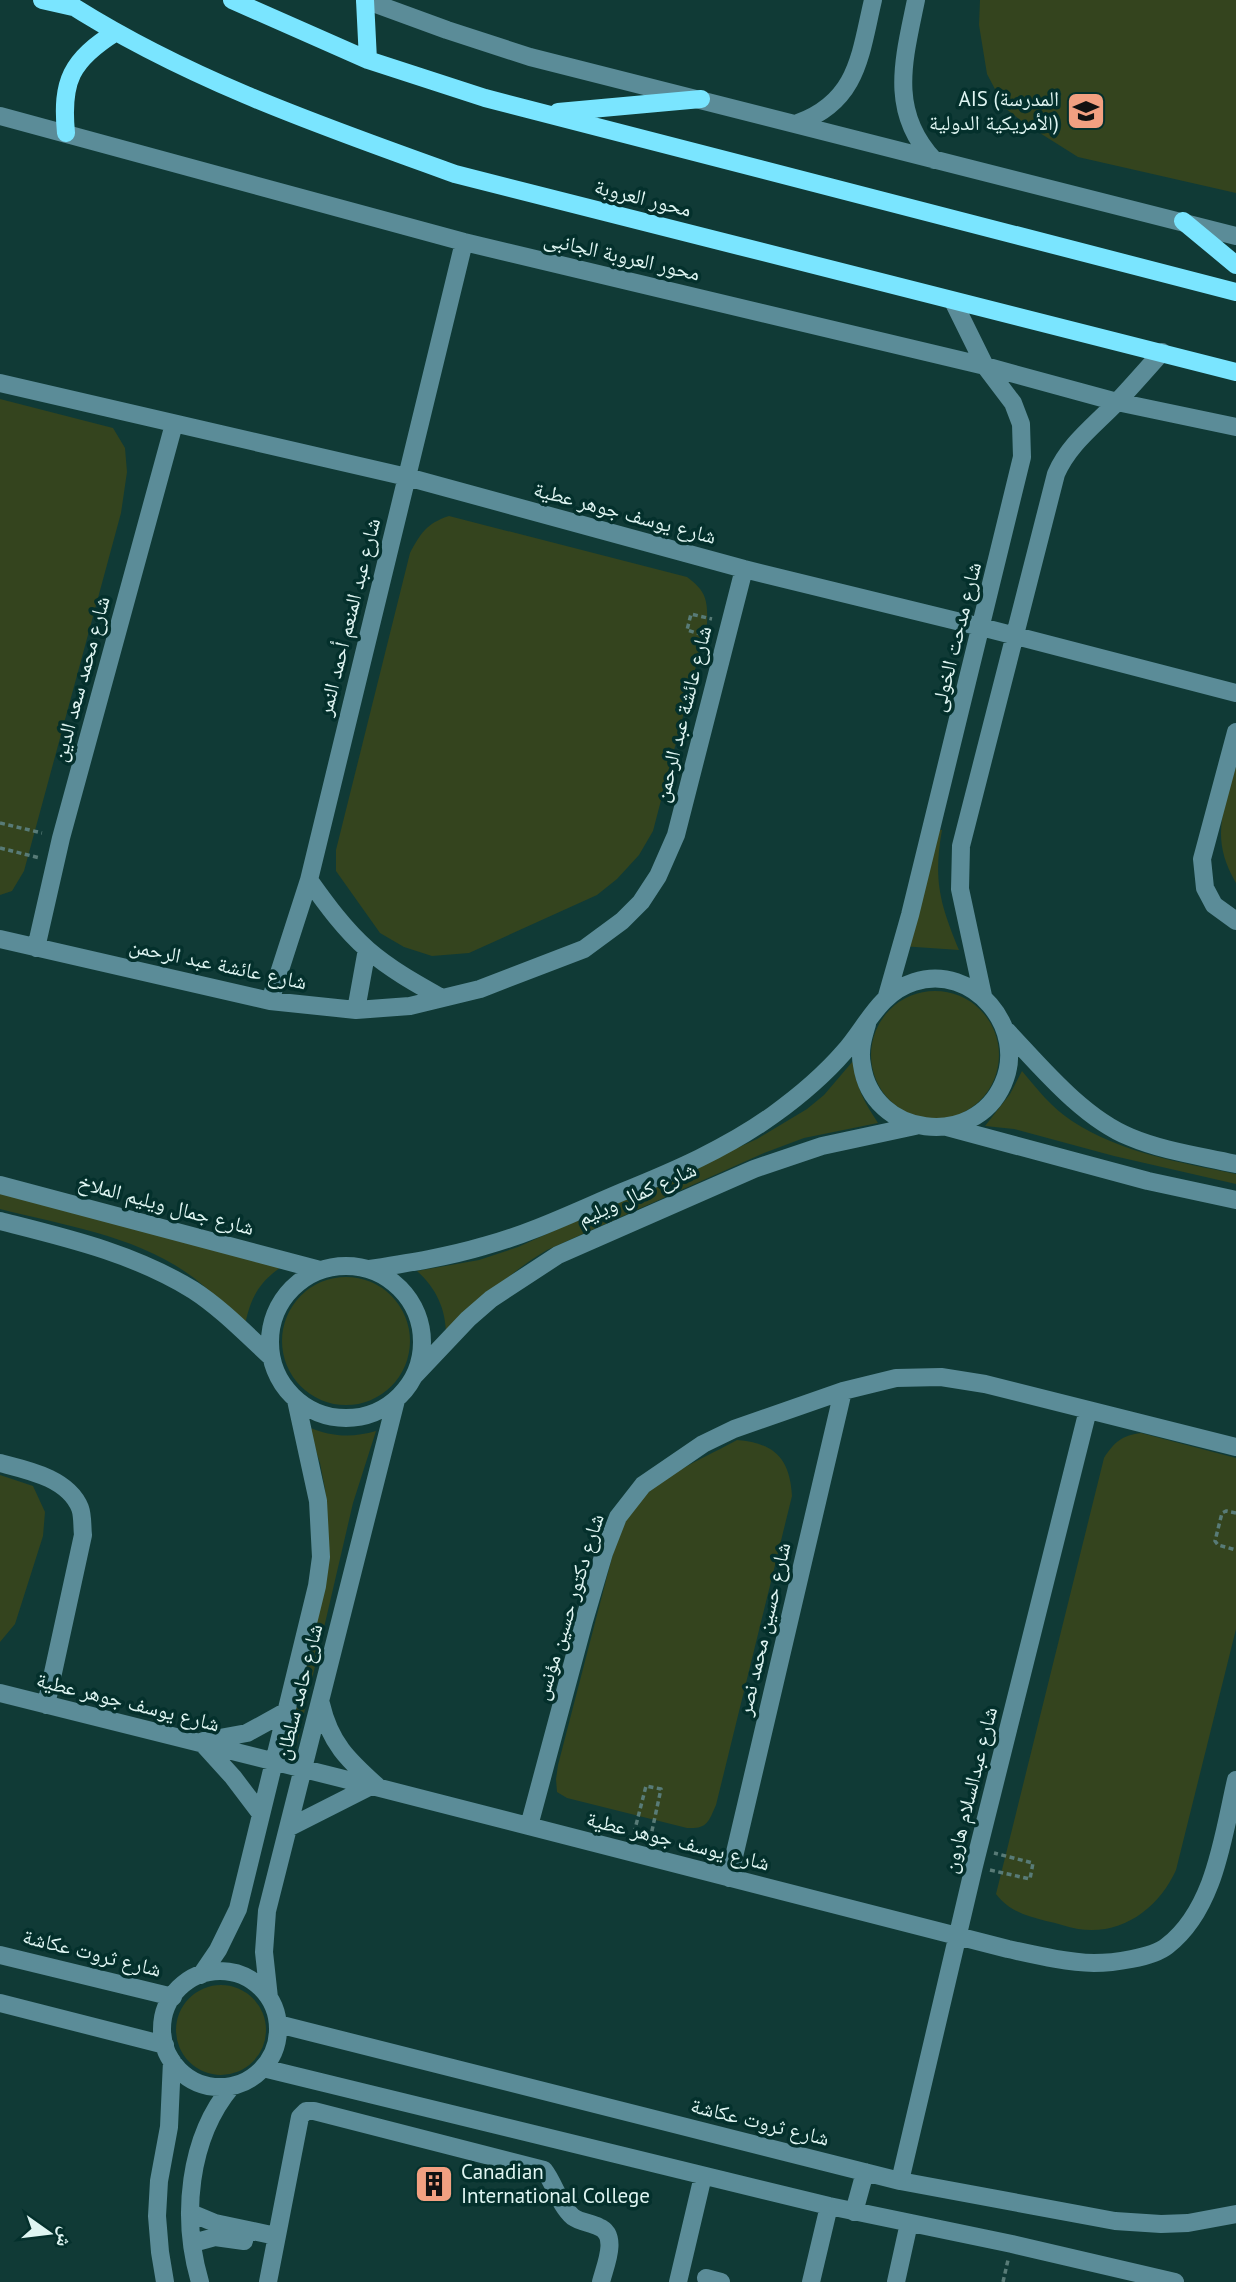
<svg xmlns="http://www.w3.org/2000/svg" width="1236" height="2282" viewBox="0 0 1236 2282" font-family="'PT Sans','Noto Naskh Arabic',sans-serif">
	<style>
		.green { fill: #34441e }
		.lines { fill: none; stroke-linecap: round; stroke-linejoin: round }
		.path { stroke: #587b77; stroke-width: 3.5; stroke-dasharray: 5 3.5; stroke-linecap: butt }
		.minor { stroke: #5b8c98; stroke-width: 18 }
		.major { stroke: #7ae5ff; stroke-width: 18 }
		.labels { text-anchor: middle; stroke-width: 7; stroke-linejoin: round; paint-order: stroke }
		.poi-label { font-size: 21px; fill: #dff5f2; stroke: #04302c; text-anchor: end }
		.street-label { font-size: 21px; fill: #dff5f2; stroke: #04302c }
	</style>
	<rect width="100%" height="100%" fill="#103a36"/>
	<path class="green" d="M980,0H1236V193L1078,157L1024,123L1005,108L987,74L979,25Z
		M0,399L113,428L125,448L127,472L121,513L24,871L12,891L0,895Z
		M449,516L687,577C706,591 708,600 707,624L653,831L639,855L617,879L597,895L469,953L432,956L404,947L380,933L336,871V850L410,553C420,534 427,523 449,516Z
		M1236,766V883C1210,839 1223,811 1236,766Z
		M935,829L942,830C933,880 940,904 959,950L901,946Z
		M871 1055a64 64 0 1 1 128 0a64 64 0 1 1-128 0Z
		M853,1061C855,1086 865,1103 878,1123L804,1138L764,1153L547,1250C508,1273 479,1303 446,1335C446,1309 436,1288 417,1271L479,1260L518,1247L757,1139L807,1109L824,1095Z
		M1022,1071C1037,1089 1052,1108 1072,1121C1121,1153 1179,1162 1236,1174V1184L1114,1156L1014,1129L985,1126L1010,1094Z
		M0,1193L287,1263C259,1281 250,1297 244,1330C231,1316 219,1299 205,1287C148,1237 70,1227 0,1209Z
		M282 1341a64 64 0 1 1 128 0a64 64 0 1 1-128 0Z
		M308,1427C332,1437 352,1438 376,1431L353,1503L296,1748L283,1745L328,1538L325,1489L320,1463Z
		M1141,1433L1236,1458V1629L1176,1870C1159,1908 1122,1936 1078,1929C1067,1927 1057,1923 1046,1921C1026,1916 1009,1911 996,1894L1104,1458C1114,1442 1123,1435 1141,1433Z
		M737,1440C774,1443 790,1458 792,1496L716,1805C708,1823 707,1829 687,1828L567,1798L557,1792L556,1779L558,1765L617,1538C624,1524 631,1507 643,1496C667,1473 708,1456 737,1440Z
		M0,1475L33,1486L45,1512L43,1536L15,1624L0,1642Z
		M176 2030a45 45 0 1 1 90 0a45 45 0 1 1-90 0Z"/>
	<g class="lines">
		<path class="path" d="M710,637L687,630L691,614L712,619
			M0,823L42,833
			M0,848L40,858
			M1236,1513L1226,1511L1222,1513L1215,1541L1218,1545L1236,1550
			M634,1833L646,1786L661,1789L650,1840
			M990,1870L1030,1879L1033,1863L994,1853
			M1003,2282L1008,2260"/>
		<path class="minor" d="M365,0L447,30L530,57L1236,236
			M916,0C904,59 888,111 934,160
			M0,116L464,242L985,366L1117,402L1236,427
			M798,123C858,101 860,55 873,0
			M0,383L407,477L744,569L981,627L1236,693
			M1236,732L1202,859L1205,888L1214,905L1236,921
			M309,880C326,904 345,930 368,950C390,969 415,983 440,997
			M0,939L270,1001L356,1010L410,1006L480,989L584,949L622,921L641,902L658,876L676,835L744,569
			M36,948L61,838L174,424
			M887,996L910,915L1022,457L1021,424L1013,403L985,366L953,301
			M983,996L960,889L961,846L1056,474C1069,444 1094,426 1117,402C1132,386 1147,369 1162,352
			M270,1001L309,880L464,242
			M356,1010L367,949
			M1007,1031C1041,1067 1083,1118 1130,1137C1163,1151 1201,1156 1236,1164
			M947,1127L1148,1181L1236,1200
			M0,1185L320,1270
			M0,1221C67,1238 133,1253 193,1290C221,1308 246,1334 271,1357
			M270 1342a76 76 0 1 1 152 0a76 76 0 1 1-152 0Z
			M370,1269C408,1263 447,1257 484,1246C532,1233 577,1211 622,1192C674,1171 727,1148 773,1115C798,1097 824,1075 844,1052C867,1026 879,993 914,982C973,963 1028,1028 1003,1084C974,1150 872,1137 862,1065C859,1051 863,1037 867,1024
			M415,1375L468,1319L491,1299L558,1255L754,1169L822,1146L915,1126
			M0,1463C27,1470 68,1478 80,1508C83,1516 82,1527 83,1535L46,1705
			M0,1693L380,1788L1008,1949C1036,1955 1065,1962 1094,1963C1112,1963 1152,1958 1167,1946C1215,1909 1223,1836 1236,1780
			M321,1704C330,1743 348,1760 377,1786
			M203,1741L247,1733L287,1711
			M203,1744L233,1777L261,1814
			M529,1826L584,1621L604,1553L618,1517L643,1485L703,1444L734,1429L843,1391L896,1378L941,1377L985,1384L1236,1447
			M288,1828L371,1786
			M729,1878L843,1391
			M0,1955L173,1997
			M162 2029a58 58 0 1 1 116 0a58 58 0 1 1-116 0Z
			M201,1975L218,1950L238,1909L317,1586L321,1557L318,1501L296,1400
			M269,1998L264,1952L267,1911L396,1400
			M0,2003L165,2045
			M278,2024L900,2181L1115,2221L1161,2224L1188,2223L1236,2214
			M263,2068L829,2206L1012,2244L1175,2282
			M900,2181L974,1866L1088,1410
			M854,2212L865,2172
			M191,2213L215,2223L276,2236
			M193,2243L215,2237L244,2241
			M706,2278L721,2282
			M165,2282L160,2252L157,2216L159,2181L169,2127L172,2061
			M200,2282C181,2218 188,2138 232,2086
			M268,2282L300,2117L306,2111H314L544,2170C555,2184 559,2205 573,2217C580,2222 591,2223 599,2227C619,2235 605,2266 601,2282
			M678,2282L703,2176
			M811,2282L829,2206
			M896,2282L909,2223"/>
		<path class="major" d="M42,0L73,7
			M63,0C183,78 321,126 455,174L1236,372
			M232,0L368,60L485,98L1236,292
			M365,0L368,60
			M558,112L701,99
			M66,133C61,81 71,60 116,32
			M1183,221L1236,265"/>
	</g>
	<defs>
		<g id="school-square" transform="scale(2.0125)"><rect x="-9" y="-9" width="18" height="18" rx="4" fill="#f2a081" stroke="#04302c"/><path d="M0-5L7-2L0 1L-7-2ZM-4 1L0 2.5L4 1V4Q0 6-4 4Z" fill="#111"/></g>
		<g id="building-square" transform="scale(2.0125)"><rect x="-9" y="-9" width="18" height="18" rx="4" fill="#f2a081" stroke="#04302c"/><path d="M-4-6H4V6H1V3H-1V6H-4ZM-2.5-4.3h1.7v1.8h-1.7ZM.8-4.3h1.7v1.8H.8ZM-2.5-1h1.7V.8h-1.7ZM.8-1h1.7V.8H.8Z" fill="#111"/></g>
	</defs>
	<g fill-rule="evenodd">
		<use href="#school-square" x="1086" y="111"/>
		<use href="#building-square" x="434" y="2184"/>
	</g>
	<g class="labels">
		<g class="poi-label">
			<text x="1059" y="106">AIS (المدرسة<tspan x="1059" dy="24">الأمريكية الدولية)</tspan></text>
			<text x="461" y="2179" text-anchor="start">Canadian<tspan x="461" dy="24">International College</tspan></text>
		</g>
		<g class="street-label">
			<text transform="translate(643 198) rotate(14)" y="7">محور العروبة</text>
			<text transform="translate(622 256) rotate(13)" y="7">محور العروبة الجانبى</text>
			<text transform="translate(625 513) rotate(15)" y="7">شارع يوسف جوهر عطية</text>
			<text transform="translate(349 617) rotate(-76)" y="7">شارع عبد المنعم أحمد النمر</text>
			<text transform="translate(956 637) rotate(-76)" y="7">شارع مدحت الخولى</text>
			<text transform="translate(81 679) rotate(-75)" y="7">شارع محمد سعد الدين</text>
			<text transform="translate(683 714) rotate(-76)" y="7">شارع عائشة عبد الرحمن</text>
			<text transform="translate(218 964) rotate(12)" y="7">شارع عائشة عبد الرحمن</text>
			<text transform="translate(637 1194) rotate(-24)" y="7">شارع كمال ويليم</text>
			<text transform="translate(166 1205) rotate(15)" y="7">شارع جمال ويليم الملاخ</text>
			<text transform="translate(569 1607) rotate(-73)" y="7">شارع دكتور حسين مؤنس</text>
			<text transform="translate(764 1629) rotate(-77)" y="7">شارع حسين محمد نصر</text>
			<text transform="translate(299 1692) rotate(-76)" y="7">شارع حامد سلطان</text>
			<text transform="translate(128 1702) rotate(14)" y="7">شارع يوسف جوهر عطية</text>
			<text transform="translate(970 1790) rotate(-76)" y="7">شارع عبدالسلام هارون</text>
			<text transform="translate(678 1841) rotate(14)" y="7">شارع يوسف جوهر عطية</text>
			<text transform="translate(92 1953) rotate(14)" y="7">شارع ثروت عكاشة</text>
			<text transform="translate(760 2122) rotate(14)" y="7">شارع ثروت عكاشة</text>
		</g>
	</g>
	<g transform="translate(49 2233) rotate(104)" stroke="#04302c" stroke-width="5" paint-order="stroke">
	<path d="M0-5L12 26L0 18L-12 26Z" fill="#dff5f2"/>
	<text y="-10" font-size="19" font-weight="bold" text-anchor="middle" fill="#dff5f2">ش</text>
	</g>
</svg>
